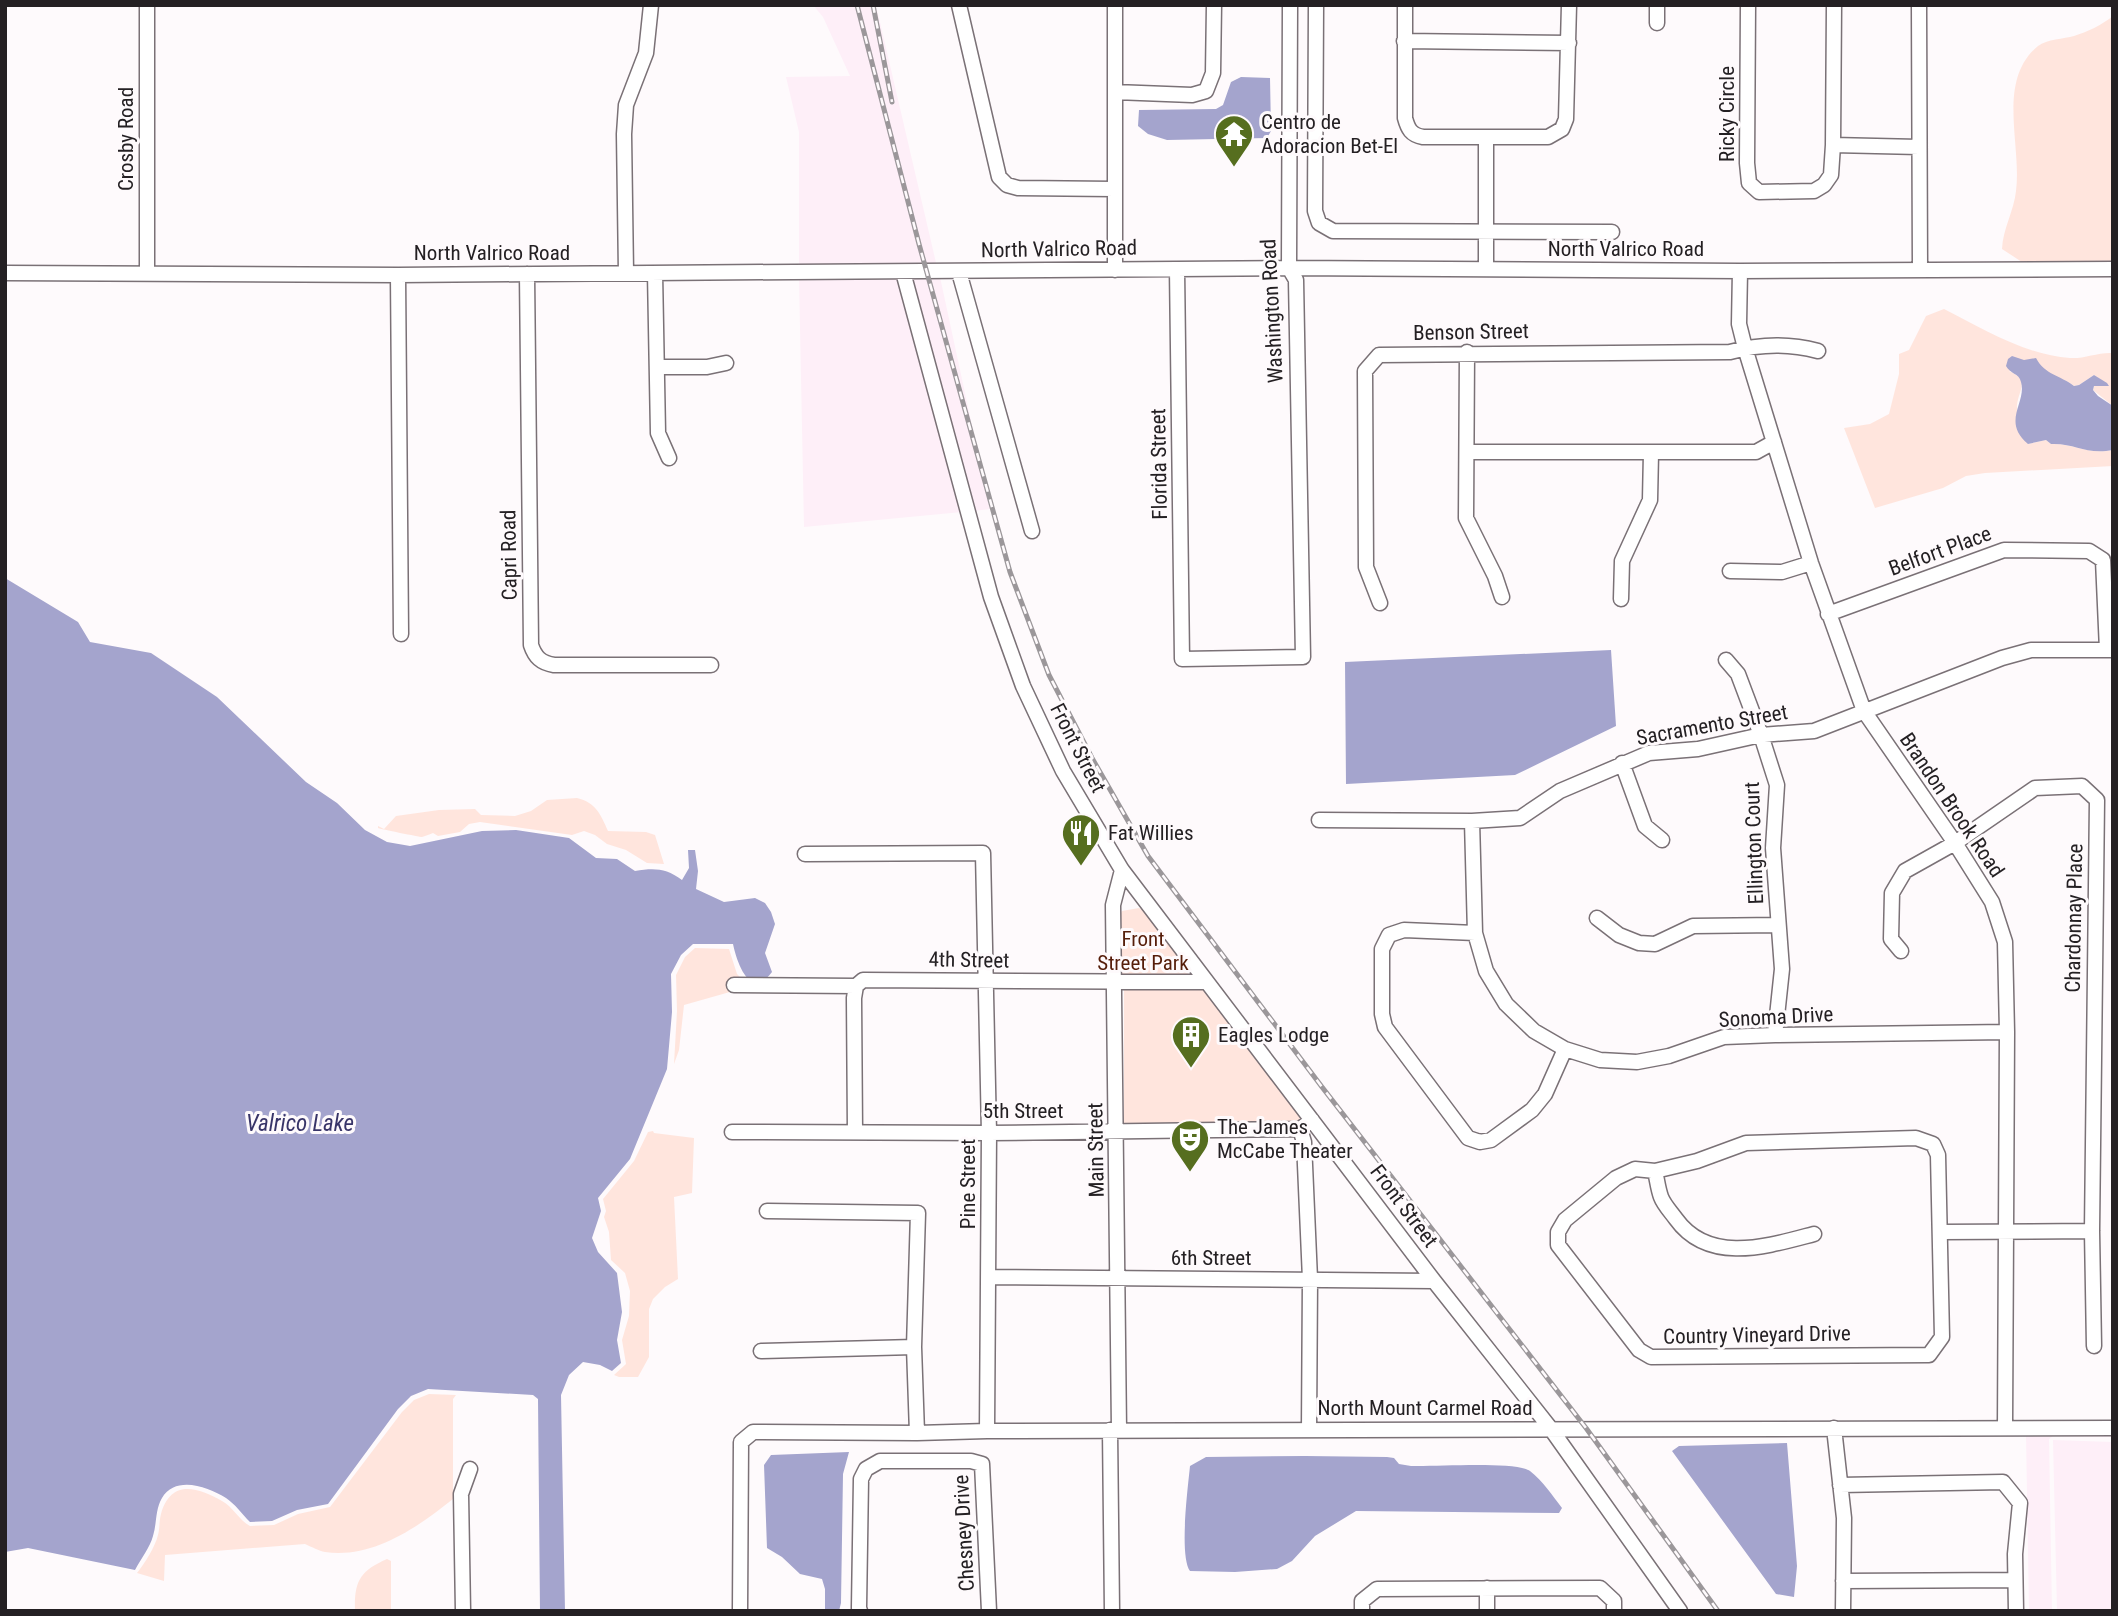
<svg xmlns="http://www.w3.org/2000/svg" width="2118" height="1616" viewBox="0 0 2118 1616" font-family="'Roboto Condensed',sans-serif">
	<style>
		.built { fill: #feeff8 }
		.green { fill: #ffe5dd }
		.water { fill: #a4a4cd }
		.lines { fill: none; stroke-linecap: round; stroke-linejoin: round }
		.minor-casing { stroke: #7a7176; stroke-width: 17 }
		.minor { stroke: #fff; stroke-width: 14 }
		.rail-casing { stroke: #9b979a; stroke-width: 5 }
		.rail { stroke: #fefafc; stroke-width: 2.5; stroke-dasharray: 8; stroke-linecap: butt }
		.labels { text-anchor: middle; stroke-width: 6; stroke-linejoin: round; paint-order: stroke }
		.street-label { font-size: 21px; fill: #242023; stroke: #fefafc }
		.poi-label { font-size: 21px; fill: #242023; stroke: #fefafc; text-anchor: start }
		.park-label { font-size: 21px; fill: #561e0a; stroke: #fefafc }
		.water-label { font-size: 23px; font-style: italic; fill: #383468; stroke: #fefafc }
	</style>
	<rect width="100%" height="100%" fill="#fefafc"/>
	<path class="built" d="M813,5H876L937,267L799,268V132L786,77L850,76L823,17Z
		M899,277L962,512L804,527L799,278Z
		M910,277H940L990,509L973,511Z
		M2113,1434V1437L2053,1436L2049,1439L2052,1611H2029L2026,1435Z
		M2053,1440L2113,1442V1611H2057Z"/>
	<path class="green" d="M2113,16V261L2025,264L2002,249C2003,228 2014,211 2016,191C2022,145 1996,81 2038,46C2047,39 2064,39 2074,36C2087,32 2102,25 2113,16Z
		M1944,309C1983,329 2026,355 2070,358C2084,359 2098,352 2113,353V406L2093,390L2094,386H2109L2094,375L2079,385L2074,386C2062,377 2051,377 2041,367L2009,371C2030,380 2019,389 2017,405C2016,416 2025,433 2028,444L2046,440L2051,444C2075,443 2087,455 2113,450V466L1985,473L1966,476L1943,488L1875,508L1844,428L1870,424L1889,414L1899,374V354L1909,350L1926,316Z
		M577,798C596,803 600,813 608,831L646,832L655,835L664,864L647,863L626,850L607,844L595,835L584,831L572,835L480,822L469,824L460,832L438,836L433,833C430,834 426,836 422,837C420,837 380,829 378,828V826L384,829L396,816L439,810L475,809L481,815L515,816L531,811L547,800Z
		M1139,908L1145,912L1188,967L1189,973L1184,976L1121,975C1114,963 1114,923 1122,911Z
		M695,948L729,949L737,974L743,980L728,981V990H737L684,1005L679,1050L674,1064L677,1011L676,975L685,957Z
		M1124,987H1204L1305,1120L1293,1125L1124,1126Z
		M653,1131L654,1133L694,1138L692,1193L674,1197L678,1279L665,1287L653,1299L649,1309V1357L638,1377H619L614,1375L626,1364L622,1340L629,1316L630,1291L625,1273L611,1260L609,1232L604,1217L606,1211L603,1199L634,1161L648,1132Z
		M429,1394L456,1395L453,1399V1499C418,1527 373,1559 325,1552C319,1551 312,1547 305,1544L165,1555L164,1581L137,1573C145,1563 155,1547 158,1535C160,1528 159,1521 161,1514C171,1479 197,1487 222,1501C233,1507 239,1520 250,1526L274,1525L298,1514L330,1507L402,1412L414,1400Z
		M387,1559L391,1561V1611H355C354,1581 360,1571 387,1559Z"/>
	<path class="water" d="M1241,77L1270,78L1271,131L1267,138L1167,140L1148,134L1138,126L1139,110L1216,109L1223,105L1231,82Z
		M2012,356L2024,360L2036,358C2045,375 2060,375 2074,386L2079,385L2094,375L2107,383L2109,386H2094L2093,390L2098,396L2113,406V450C2085,455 2076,443 2051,444L2046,440L2028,444C2001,421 2027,403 2021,382C2019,373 2010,374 2006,366L2008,359Z
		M5,578L78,622L90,642L151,653L217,697L306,782L337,803L365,830L387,842L410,846L482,831L516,830L569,838L596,858L617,859L635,871C654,868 666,868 682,880L689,868L688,850H695L698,871L696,889L724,902L755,898L765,903L771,912L775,924L765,953L772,972C750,1001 737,963 733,944H693L681,955L671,974L672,1012L667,1069L630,1159L598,1198L601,1211L592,1238L598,1252L617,1273L622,1312L617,1340L621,1363L612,1371L600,1365L583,1362L569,1375L561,1395L565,1611H540L538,1399L533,1395L428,1389L411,1396L398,1409L328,1504L297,1510L272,1521L250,1522C242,1514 235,1504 226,1498C208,1487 176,1475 162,1498C155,1510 157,1523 153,1536C150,1547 141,1559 135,1570L28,1548L5,1552Z
		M1611,650L1616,726L1515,775L1346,784L1345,662Z
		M1787,1443L1797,1566L1794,1597L1776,1594L1672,1451L1679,1446Z
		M849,1452L843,1474L841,1603L839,1611H825V1589L822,1579L800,1574L782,1557L767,1548L764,1465L771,1455Z
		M1305,1456L1387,1457L1394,1458L1399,1464L1411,1466C1433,1467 1516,1461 1530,1471C1543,1481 1552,1495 1562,1508L1559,1513L1356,1511L1315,1536L1292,1561L1277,1569L1235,1572L1190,1571C1179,1556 1188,1487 1190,1466L1206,1457Z"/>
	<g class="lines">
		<g class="minor-casing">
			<path id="minor" d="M959,5L999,177L1007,185L1018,188L1114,189
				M1115,5V270
				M1316,5L1315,211L1319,223L1333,231L1612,232
				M1405,5V118C1408,129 1411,135 1423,137H1548L1562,129L1566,119L1569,5
				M1748,5L1747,163L1749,183L1759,192L1814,191L1824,185L1831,175L1833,145L1834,5
				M1919,5L1920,269
				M1657,23V5
				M1404,41L1569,43
				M1115,92L1192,95L1206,91L1213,73L1214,5
				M1833,145L1919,147
				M1486,268V137
				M1177,269L1182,659L1303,657L1296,280L1289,268L1290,5
				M1740,271L1739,324L1745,348L1811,563L1864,711L1955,843L1992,902L2005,942L2007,1032L2005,1428
				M903,272L991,597L1023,686L1063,771L1122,870L1434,1281L1551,1429L1680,1611
				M959,272L1032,531
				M5,273L398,275L1289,268L1740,271L2113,269
				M147,273V5
				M626,273L624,134L626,105L646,53L651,5
				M655,273L658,433L669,458
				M527,274L531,645C535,657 541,663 554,665H711
				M398,275L401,634
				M1467,352L1466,518L1495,576L1502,597
				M657,367H707L726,363
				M1467,452H1756L1774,442
				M1730,571L1782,572L1811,563
				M1621,599L1622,561L1650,500L1651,453
				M1380,603L1366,567L1365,371L1379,355L1730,352C1759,344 1789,343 1818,351
				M1828,614L2004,550L2089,551L2103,560L2107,650
				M1726,660L1738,674L1761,735L1777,785L1773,848L1782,969L1775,1035
				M1622,763L1645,826L1662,840
				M1319,820L1472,821L1520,818L1560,791L1649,753L1698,749L1761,735L1814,731L2002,658L2031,650H2113
				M1472,821L1475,933L1486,971L1506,1004L1534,1031L1565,1049L1600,1060L1637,1062L1669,1056L1724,1037L1775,1035L2007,1032
				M805,854L983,853L989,1133L987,1431
				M1597,918L1619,935L1639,943L1655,944L1693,926L1778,925
				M1475,933L1404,930L1389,935L1382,949V1014L1385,1027L1468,1138L1480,1142L1491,1140L1532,1110L1545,1094L1565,1049
				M1901,951L1891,939L1892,893L1905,871L1955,843L2035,788L2082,786L2097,800L2092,1231L2094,1346
				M734,985L856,986L863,980L1206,982
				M1300,1129L1304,1142L1310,1279L1309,1430
				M732,1132L989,1133L1300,1129L1312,1120
				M855,1132L854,998L856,986
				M1916,1138L1933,1144L1938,1155L1942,1337L1929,1355L1651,1357L1639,1350L1558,1245V1232L1565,1220L1616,1178L1635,1169L1655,1171L1697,1161L1746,1143Z
				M1655,1171C1657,1179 1658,1189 1661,1197C1664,1205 1671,1212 1676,1219C1709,1265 1768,1246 1814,1234
				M767,1211L918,1213L914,1347L917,1433
				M1941,1232L2092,1231
				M989,1277L1434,1281
				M761,1351L914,1347
				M1834,1428L1844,1518L1843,1611
				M1110,1430L1112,1611
				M1119,1430L1113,905L1122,870
				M1840,1485L2003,1482L2020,1503L2015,1554L2016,1611
				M1843,1581L2015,1580
				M1487,1588V1611
				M463,1611L461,1494L470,1469
				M740,1611L741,1442L753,1432L917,1433L987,1431L2113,1428
				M860,1611L859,1608L861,1479L866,1469L880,1461H971L982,1464L989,1611
				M1362,1611V1601L1377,1589L1600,1588L1614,1601V1611"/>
		</g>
		<use href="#minor" class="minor"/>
		<g class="rail-casing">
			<path id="rail" d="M857,5L919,244L1010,572L1049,675L1092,758L1148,856L1322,1087L1586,1428L1718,1611
				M873,5L892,102"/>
		</g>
		<use href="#rail" class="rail"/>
	</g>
	<defs>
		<g id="temple-pin" transform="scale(2.0125)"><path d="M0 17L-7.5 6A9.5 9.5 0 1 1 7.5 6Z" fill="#566e1f" stroke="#fefafc"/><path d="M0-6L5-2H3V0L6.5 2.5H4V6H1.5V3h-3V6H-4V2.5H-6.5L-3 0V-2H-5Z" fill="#fff"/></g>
		<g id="restaurant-pin" transform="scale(2.0125)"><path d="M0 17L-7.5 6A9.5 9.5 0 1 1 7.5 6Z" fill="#566e1f" stroke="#fefafc"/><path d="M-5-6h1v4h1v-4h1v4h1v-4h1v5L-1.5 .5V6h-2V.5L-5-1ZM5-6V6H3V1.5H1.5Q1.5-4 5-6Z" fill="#fff"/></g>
		<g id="building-pin" transform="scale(2.0125)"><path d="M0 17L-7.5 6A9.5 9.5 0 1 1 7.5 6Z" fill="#566e1f" stroke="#fefafc"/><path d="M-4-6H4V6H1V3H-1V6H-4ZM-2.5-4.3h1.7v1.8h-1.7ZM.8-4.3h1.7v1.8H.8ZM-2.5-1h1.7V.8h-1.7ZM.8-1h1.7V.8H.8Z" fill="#fff"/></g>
		<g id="theatre-pin" transform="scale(2.0125)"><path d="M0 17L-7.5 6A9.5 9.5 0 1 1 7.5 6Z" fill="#566e1f" stroke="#fefafc"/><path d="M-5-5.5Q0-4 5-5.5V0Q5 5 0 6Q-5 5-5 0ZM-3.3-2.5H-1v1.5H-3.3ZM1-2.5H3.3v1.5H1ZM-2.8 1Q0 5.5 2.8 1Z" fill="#fff"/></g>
	</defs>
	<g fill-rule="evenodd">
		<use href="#temple-pin" x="1234" y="134"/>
		<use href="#restaurant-pin" x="1081" y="833"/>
		<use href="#building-pin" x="1191" y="1035"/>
		<use href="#theatre-pin" x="1190" y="1139"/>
	</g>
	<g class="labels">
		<g class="street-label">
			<text transform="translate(1727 114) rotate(-90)" y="7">Ricky Circle</text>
			<text transform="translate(126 139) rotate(-90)" y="7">Crosby Road</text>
			<text transform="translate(1059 249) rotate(-1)" y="7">North Valrico Road</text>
			<text x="1626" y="256">North Valrico Road</text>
			<text x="492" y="260">North Valrico Road</text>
			<text transform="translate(1272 311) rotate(-93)" y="7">Washington Road</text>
			<text transform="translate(1471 332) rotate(-1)" y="7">Benson Street</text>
			<text transform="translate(1159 464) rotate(-91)" y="7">Florida Street</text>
			<text transform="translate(1940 551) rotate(-20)" y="7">Belfort Place</text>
			<text transform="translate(509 555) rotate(-91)" y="7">Capri Road</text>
			<text transform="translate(1712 725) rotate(-10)" y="7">Sacramento Street</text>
			<text transform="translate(1078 748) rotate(63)" y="7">Front Street</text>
			<text transform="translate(1952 805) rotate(56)" y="7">Brandon Brook Road</text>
			<text transform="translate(1754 843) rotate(-92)" y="7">Ellington Court</text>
			<text transform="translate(2074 918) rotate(-89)" y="7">Chardonnay Place</text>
			<text transform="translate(969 960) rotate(1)" y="7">4th Street</text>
			<text transform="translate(1776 1017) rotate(-3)" y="7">Sonoma Drive</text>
			<text x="1023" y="1118">5th Street</text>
			<text transform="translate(1096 1150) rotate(-91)" y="7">Main Street</text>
			<text transform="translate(968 1184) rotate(-90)" y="7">Pine Street</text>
			<text transform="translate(1404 1206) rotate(53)" y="7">Front Street</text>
			<text x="1211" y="1265">6th Street</text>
			<text transform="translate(1757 1335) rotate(-1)" y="7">Country Vineyard Drive</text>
			<text x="1425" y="1415">North Mount Carmel Road</text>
			<text transform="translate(964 1533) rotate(-93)" y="7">Chesney Drive</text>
		</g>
		<g class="poi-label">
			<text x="1261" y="129">Centro de<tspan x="1261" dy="24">Adoracion Bet-El</tspan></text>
			<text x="1108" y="840">Fat Willies</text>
			<text x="1218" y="1042">Eagles Lodge</text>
			<text x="1217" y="1134">The James<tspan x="1217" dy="24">McCabe Theater</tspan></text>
		</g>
		<g class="park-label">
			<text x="1143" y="946">Front<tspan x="1143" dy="24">Street Park</tspan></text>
		</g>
		<g class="water-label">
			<text x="300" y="1131">Valrico Lake</text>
		</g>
	</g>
	<rect width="2118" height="1616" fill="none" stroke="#242023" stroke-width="14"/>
</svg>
